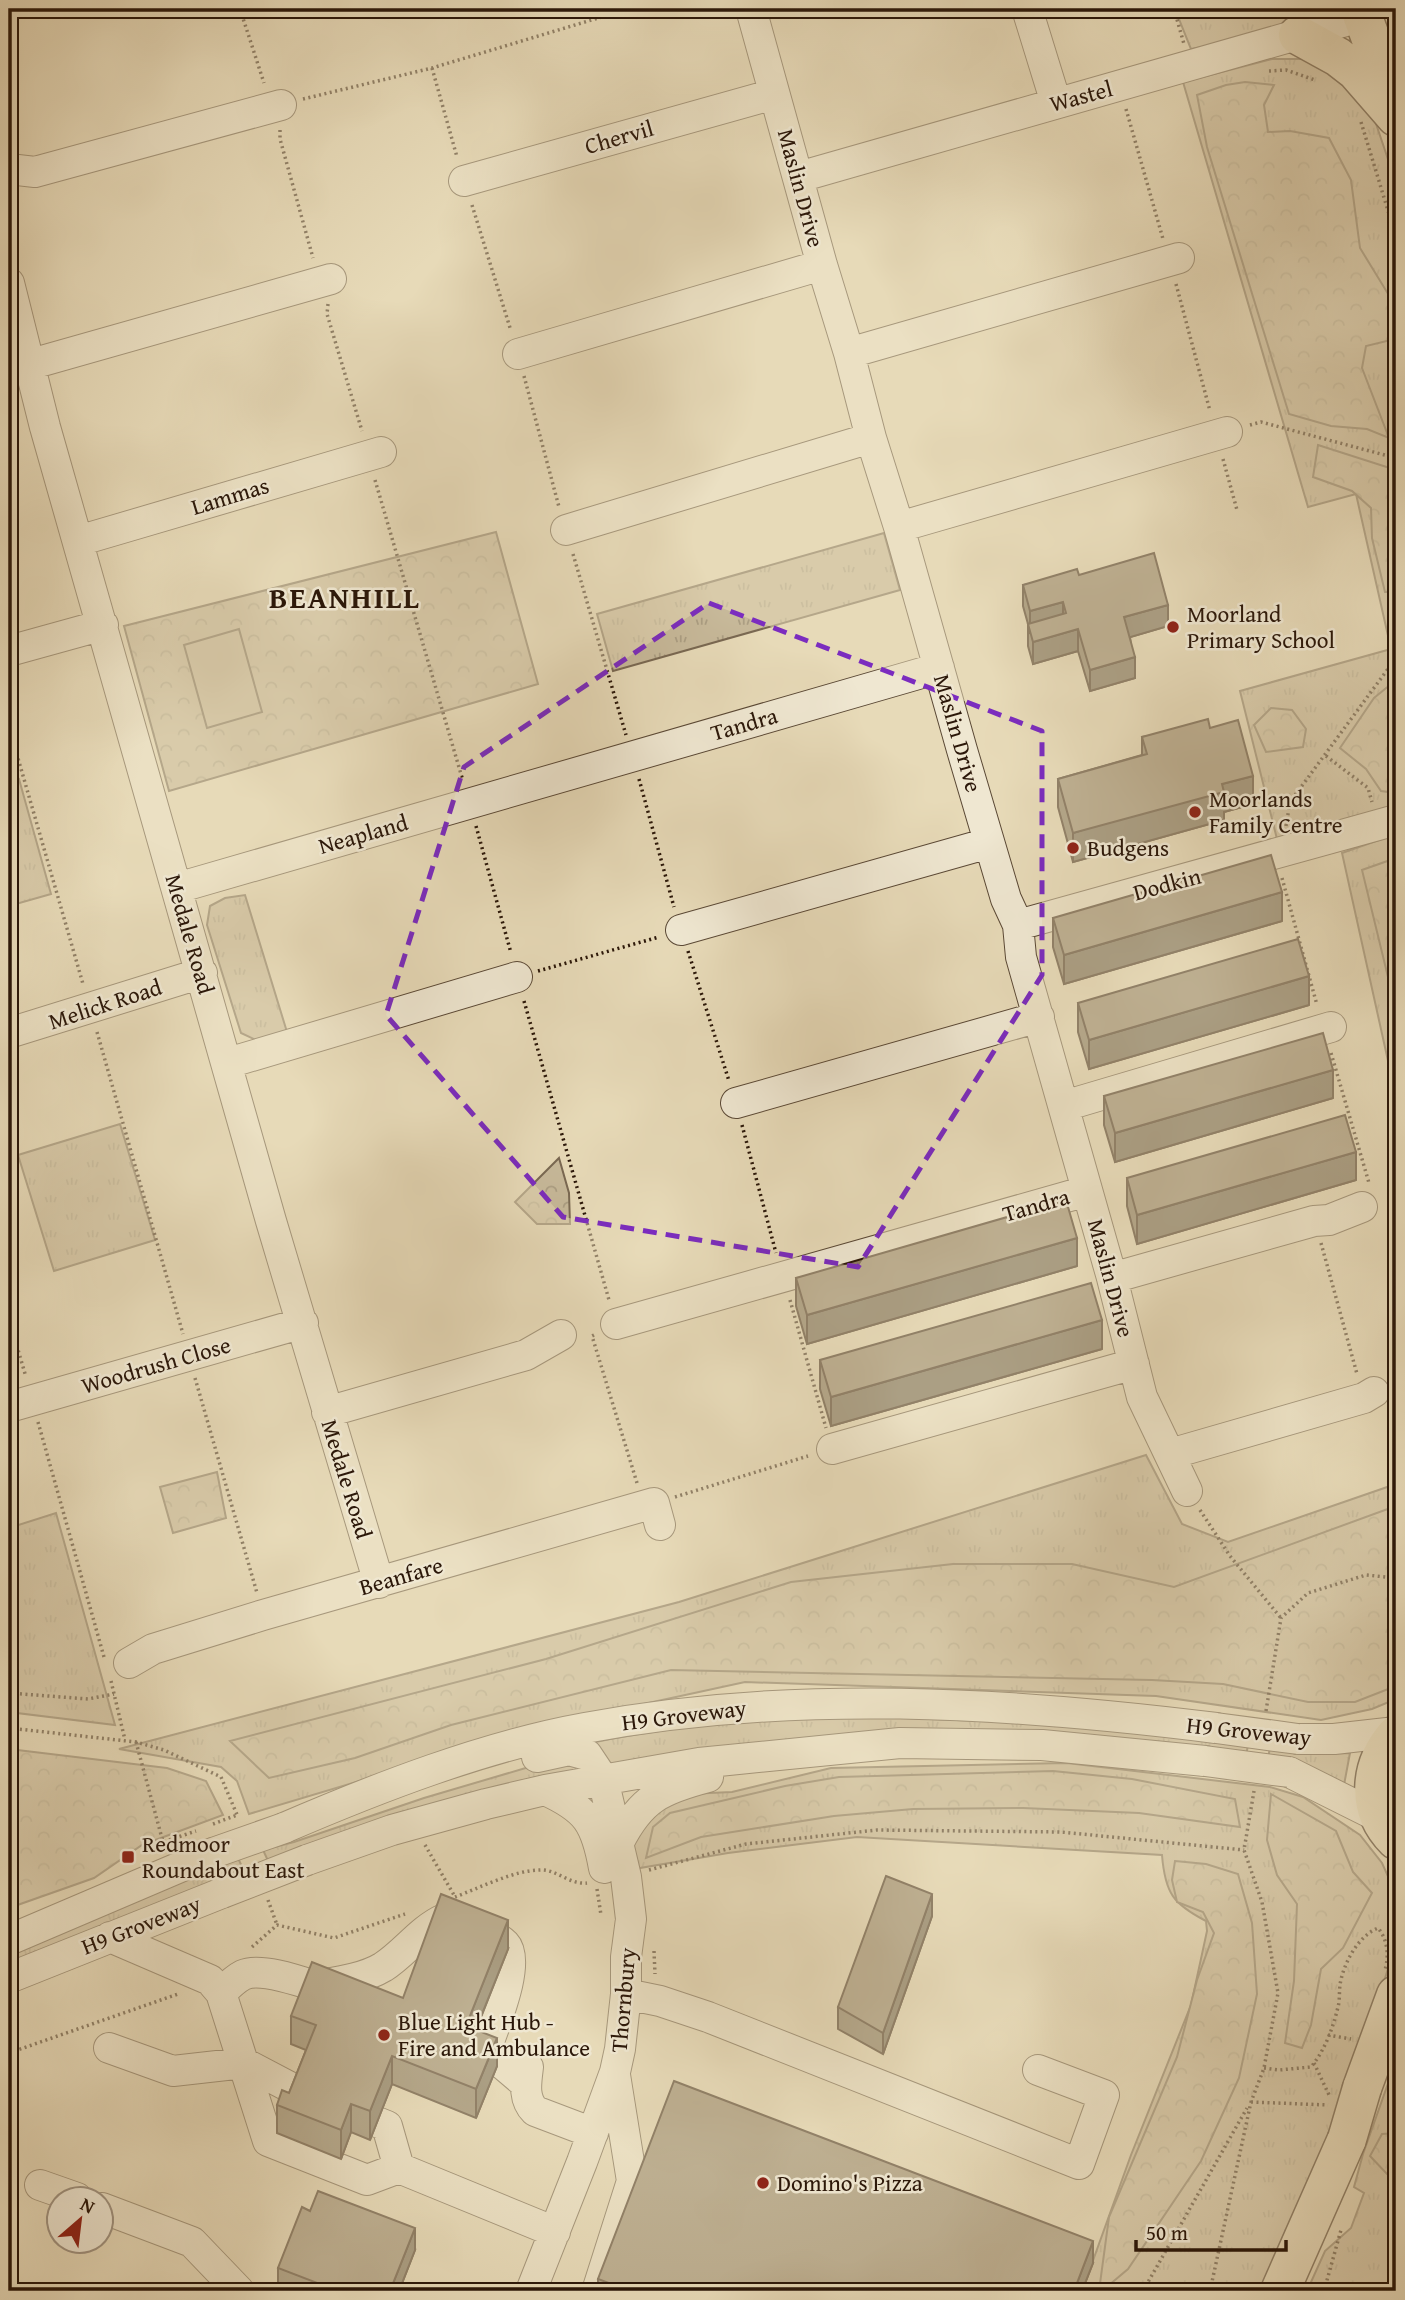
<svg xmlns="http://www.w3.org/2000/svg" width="1405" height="2300" viewBox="0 0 1405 2300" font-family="'Gentium Book Plus',serif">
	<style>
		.grass { fill: url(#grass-tufts); stroke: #796852; stroke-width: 2 }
		.forest { fill: url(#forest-crowns); stroke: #796852; stroke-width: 2 }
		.pitch { fill: #c7b99a; stroke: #796852; stroke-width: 2 }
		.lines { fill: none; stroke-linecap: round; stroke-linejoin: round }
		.minor-casing { stroke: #5a4835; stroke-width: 32 }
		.major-casing { stroke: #2b1709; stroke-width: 41 }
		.path { stroke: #2b1709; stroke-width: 3.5; stroke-dasharray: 2 3.5; stroke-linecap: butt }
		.minor { stroke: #efe7d1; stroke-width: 30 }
		.major { stroke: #e7dab8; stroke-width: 38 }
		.minor-bridge-casing { stroke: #5a4835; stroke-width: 32; stroke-linecap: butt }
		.major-bridge-casing { stroke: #2b1709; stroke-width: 41; stroke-linecap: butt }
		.minor-bridge { stroke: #efe7d1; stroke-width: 30 }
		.major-bridge { stroke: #e7dab8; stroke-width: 38 }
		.wall { fill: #796b56; stroke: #2b1709; stroke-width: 2 }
		.shaded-wall { fill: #635746; stroke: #2b1709; stroke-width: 2 }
		.building { fill: #8d7c64; stroke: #2b1709; stroke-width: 2 }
		.marked { fill: none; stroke: #7b2cbf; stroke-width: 5; stroke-dasharray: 14 9; stroke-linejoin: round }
		.poi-dot { fill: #8f2418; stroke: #efe7d1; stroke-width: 2.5 }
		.labels { text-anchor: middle; stroke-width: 5; stroke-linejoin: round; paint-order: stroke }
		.street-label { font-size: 23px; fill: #2b1709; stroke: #efe7d1 }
		.poi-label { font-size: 23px; fill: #2b1709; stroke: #efe7d1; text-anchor: start }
		.district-label { font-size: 30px; font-weight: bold; letter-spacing: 2px; fill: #2b1709; stroke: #efe7d1 }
	</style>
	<defs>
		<pattern id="grass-tufts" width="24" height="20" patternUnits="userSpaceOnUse" patternTransform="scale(1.75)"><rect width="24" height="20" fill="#c7b99a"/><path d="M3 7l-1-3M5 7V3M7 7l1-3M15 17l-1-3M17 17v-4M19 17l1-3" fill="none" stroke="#ab9e83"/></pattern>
		<pattern id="forest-crowns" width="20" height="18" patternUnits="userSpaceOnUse" patternTransform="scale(1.75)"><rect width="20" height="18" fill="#c7b99a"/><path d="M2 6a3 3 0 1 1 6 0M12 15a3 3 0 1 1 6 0" fill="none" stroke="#ab9e83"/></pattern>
	</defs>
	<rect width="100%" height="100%" fill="#e7dab8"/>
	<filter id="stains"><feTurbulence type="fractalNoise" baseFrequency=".00286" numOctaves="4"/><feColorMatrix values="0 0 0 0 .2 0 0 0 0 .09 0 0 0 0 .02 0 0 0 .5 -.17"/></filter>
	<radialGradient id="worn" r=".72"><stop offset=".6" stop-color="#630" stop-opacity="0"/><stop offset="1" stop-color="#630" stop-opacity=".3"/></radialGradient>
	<path class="grass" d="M1175,9H1310L1292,25L1225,43L1191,49Z
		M1272,59H1309L1337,69L1371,109L1396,183V808L1277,839L1240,691L1391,649L1356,494L1308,507L1183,82Z
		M884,533L900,590L613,671L597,614Z
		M19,779L51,894L9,906V782Z
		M1396,834V1097L1342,853Z
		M245,895L287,1032L256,1040L241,1033L207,925L210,906L225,898Z
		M120,1124L155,1240L54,1271L18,1155Z
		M1146,1455L1182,1524L1228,1542L1396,1484V1699L1372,1709L1321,1720L1156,1696L745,1682L547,1725L249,1814L237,1781L221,1767L119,1749L679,1602Z
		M56,1513L115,1725L9,1712V1528Z
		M832,1715L1082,1725L1248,1745L1246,1756L1147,1744L613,1766L581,1745C665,1727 747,1720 832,1715Z
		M1270,1747L1308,1754L1350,1753L1344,1785L1268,1759Z
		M574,1763L577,1773L269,1863L263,1850L294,1842L424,1798L529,1767Z
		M1067,1763L1270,1787L1303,1797L1360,1835L1382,1863L1396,1894V1943L1364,2046L1356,2082L1263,2291H1082L1131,2155L1191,2005L1207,1931L1206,1921C1173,1904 1165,1893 1162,1855L857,1837L728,1853L634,1869L632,1846L654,1811L688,1794L732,1792L831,1768Z
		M238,1858L244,1871L9,1966V1949Z
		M1396,2061V2291H1307L1325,2251L1351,2228L1364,2193L1354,2187L1363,2154Z"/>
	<path class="forest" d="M1245,82L1274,85L1264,105L1268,132L1290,131L1329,138L1351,180L1360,248L1390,297L1395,339L1366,346L1362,368L1389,438L1367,429L1331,426L1289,414L1207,147L1197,95L1226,85Z
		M1318,445L1396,470V592H1385L1372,538L1371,508L1352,491L1313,477Z
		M496,532L538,684L169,791L124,626Z
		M1396,680V793L1381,791L1366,769L1340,748L1374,698Z
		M1271,708L1292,710L1306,729L1303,747L1266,752L1254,725Z
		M1396,858V1010L1362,870Z
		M559,1158L569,1193L570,1224H537L515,1202Z
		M217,1472L226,1518L173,1533L160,1487Z
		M1396,1506V1686L1355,1702H1308L1223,1684L1152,1680L671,1670L451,1725L355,1758L269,1778L230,1741L546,1659L791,1582L953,1564H1072L1174,1587Z
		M9,1749L167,1768L206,1781L223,1815L142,1845L94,1878L9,1908Z
		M1053,1771L1132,1779L1235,1799L1240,1827L1139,1813L1023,1808L913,1809L834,1816L701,1837L646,1858L653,1827L670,1813L785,1786L839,1777Z
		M1271,1794L1336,1831L1353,1872L1372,1893L1343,1948L1321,1969L1311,2025L1302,2048L1285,2043L1294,1981L1297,1904L1277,1875L1267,1840Z
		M1175,1861L1206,1864L1238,1874L1252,1923L1257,1994L1239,2078L1201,2161L1128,2269L1102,2291H1099L1109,2217L1177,2057L1197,1980L1214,1933L1203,1912L1177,1902L1172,1880Z
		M1396,2133V2179L1387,2174L1370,2156L1382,2134Z"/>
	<path class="pitch" d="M239,629L262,712L207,728L184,645Z"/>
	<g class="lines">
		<g class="minor-casing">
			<path id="minor" d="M751,9L822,265L849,353L871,438L899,527L962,750L1006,899L1018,925L1021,957L1112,1278L1142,1397L1187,1491
				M1027,9L1056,103
				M9,169L35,172L281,105
				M799,177L1363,16
				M464,181L774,94
				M9,283L45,427L271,1221L379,1583
				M849,353L1179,258
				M518,354L822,265
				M28,365L331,279
				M899,527L1227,432
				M566,530L871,438
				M78,541L381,452
				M9,651L103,625
				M177,888L939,668
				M1018,925L1396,820
				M681,930L989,843
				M9,1033L202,973
				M228,1063L517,977
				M736,1103L1039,1017
				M1064,1106L1331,1027
				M1112,1278L1314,1221L1329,1220L1362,1207
				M616,1324L1087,1191
				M9,1407L303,1323
				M327,1412L526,1355L561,1335
				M832,1449L1134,1364
				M1170,1454L1364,1398L1374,1392
				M129,1663L153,1649L263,1615L654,1503L660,1525
				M1298,1739H1334L1396,1732
				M1289,1772L1379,1817
				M545,1790C587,1809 596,1823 604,1868
				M284,1828C377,1788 485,1746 585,1728C794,1689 1007,1702 1216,1728
				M619,1842C641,1798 662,1789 708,1777
				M307,1860L392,1830L486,1804L545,1790L699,1763L900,1743L1042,1745L1205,1761
				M110,1937L210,1980L221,1993L268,2141L367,2180L399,2168L555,2232
				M9,1940L213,1853
				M9,1978L222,1893
				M313,1986C336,1982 363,1979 383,1967C405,1953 420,1930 444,1919C461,1924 492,1931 505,1944C522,1962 493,2028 486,2050L526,2084
				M221,1993C227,1987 235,1979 243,1975C263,1966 310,1985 331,1991
				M626,1994L660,2001L708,2017L1079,2164L1104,2095L1038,2070
				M109,2048L173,2071L244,2063L301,2093
				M528,2067C526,2083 523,2099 535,2111L593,2133
				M377,2122L387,2126L399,2168
				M40,2185L77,2198
				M102,2208L192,2242L239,2291
				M531,2291L582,2162L615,2072L620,2049L626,1994V1957L631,1919L626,1877L603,1779L587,1755L569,1750L537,1757
				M597,2291L632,2181L615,2075"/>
		</g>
		<g class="major-casing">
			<path id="major" d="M1360,9L1394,102
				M1298,35L1338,57L1356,71L1396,117
				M1396,1735C1369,1766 1365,1809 1396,1840
				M1362,2088L1396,1995
				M1280,2291L1347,2139"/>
		</g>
		<path class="path" d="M240,9L264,83
			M1174,9L1184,44
			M432,68L457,157
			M1269,71L1286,70L1315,80
			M303,99L432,68L628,9
			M1126,109L1163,239
			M1361,122L1396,237
			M280,130V139L313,258
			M472,205L511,331
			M1176,284L1210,411
			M328,304L327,314L362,431
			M524,376L559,507
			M1250,425L1261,422L1396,458
			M1223,459L1237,510
			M375,480L463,781
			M573,554L626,735
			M9,727L83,984
			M1326,756L1368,788L1372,802
			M639,779L674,907
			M476,826L511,953
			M1286,826L1290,802L1396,658
			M1282,878L1317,1005
			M688,951L729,1081
			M538,971L659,937
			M524,1001L609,1300
			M97,1032L183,1334
			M1331,1053L1369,1183
			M742,1125L776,1253
			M1321,1243L1357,1374
			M790,1300L826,1428
			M9,1319L26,1377
			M594,1335L592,1336L637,1483
			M195,1378L257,1593
			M38,1422L104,1657
			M675,1497L808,1456
			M1200,1510L1230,1556L1281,1618
			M111,1681L125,1740
			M9,1693L88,1699L114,1694
			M1266,1711L1281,1618L1308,1593L1366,1575L1396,1578
			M9,1728L136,1742L164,1750L221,1777L238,1817
			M136,1742L163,1842L196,1831
			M213,1824L237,1815
			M425,1845L454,1895
			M649,1870L746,1844L877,1830L1061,1832L1244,1850
			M597,1889L601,1915
			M455,1897C479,1888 515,1870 540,1870C556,1869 570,1885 587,1883
			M268,1900L277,1925
			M252,1947L277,1925L334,1938L405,1914
			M654,1951L655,1974
			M1328,2035L1351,2039
			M9,2053L178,1994
			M1314,2063L1330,2097
			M1264,2068L1279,2070L1311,2067C1325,2050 1333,2028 1338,2007C1340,2000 1339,1992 1340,1985C1343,1964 1358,1936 1378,1928C1388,1940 1389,1956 1385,1970
			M1251,2102L1328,2105
			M1143,2291L1247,2108
			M1210,2291L1251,2102L1264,2068L1278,1993L1262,1902L1244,1850L1254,1791
			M1324,2291L1341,2230"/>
		<use href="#minor" class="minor"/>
		<use href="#major" class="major"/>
		<g class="minor-bridge-casing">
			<path id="minor-bridge" d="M1216,1728L1298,1739
				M1205,1761L1289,1772
				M213,1853L284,1828
				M222,1893L307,1860"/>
		</g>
		<g class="major-bridge-casing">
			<path id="major-bridge" d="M1347,2139L1362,2088"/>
		</g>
		<use href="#minor-bridge" class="minor-bridge"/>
		<use href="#major-bridge" class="major-bridge"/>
	</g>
	<path class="wall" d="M1079,575L1168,626L1130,637L1135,678L1090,691L1078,651L1033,664L1028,646V624L1023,606V585Z
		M1210,728L1253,804L1224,812V820L1073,862L1058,807V779L1142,755V737Z
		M1053,918L1282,921L1064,984L1053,947Z
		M1078,1003L1309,1005L1089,1069L1078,1032Z
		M1104,1096L1333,1098L1115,1162L1104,1125Z
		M1127,1178L1356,1180L1137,1244L1127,1206Z
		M1077,1266L807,1344L796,1306V1278Z
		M1102,1349L831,1426L820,1389V1360Z
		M932,1916L883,2054L838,2029V2007Z
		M508,1949L476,2030L497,2066L476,2118L392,2084L370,2140L351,2132L341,2159L277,2133V2105L289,2093L306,2050L291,2044V2016L403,1998Z
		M415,2250L399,2291H282L278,2290V2268Z
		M1093,2263L1082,2291H598V2279Z"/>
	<path class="shaded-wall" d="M1063,602V623L1030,633V611Z
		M1168,605V626L1124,639V617Z
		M1078,629V651L1033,664V642Z
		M1135,657V678L1090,691V670Z
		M1253,776V804L1224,812V820L1073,862V833L1222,784Z
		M1282,892V921L1064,984V955Z
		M1309,976V1005L1089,1069V1040Z
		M1333,1070V1098L1115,1162V1133Z
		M1356,1152V1180L1137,1244V1215Z
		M1077,1238V1266L807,1344V1315Z
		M1102,1320V1349L831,1426V1397Z
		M932,1894V1916L883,2054V2033Z
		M508,1920V1949L466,2054V2026Z
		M497,2038V2066L476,2118V2089Z
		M392,2056V2084L370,2140V2111Z
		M351,2104V2132L341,2159V2130Z
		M415,2228V2250L399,2291H390Z
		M1093,2241V2263L1082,2291H1074Z"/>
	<path class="building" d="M1154,553L1168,605L1124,617L1135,657L1090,670L1078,629L1033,642L1028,624L1066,613L1063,602L1030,611L1023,585L1077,569L1079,575Z
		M1208,719L1210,728L1238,720L1253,776L1222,784L1224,792L1073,833L1058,779L1147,754L1142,737Z
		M1271,855L1282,892L1064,955L1053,918Z
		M1298,939L1309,976L1089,1040L1078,1003Z
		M1323,1033L1333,1070L1115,1133L1104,1096Z
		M1345,1115L1356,1152L1137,1215L1127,1178Z
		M1066,1200L1077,1238L807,1315L796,1278Z
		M1091,1283L1102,1320L831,1397L820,1360Z
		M886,1876L932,1894L883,2033L838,2007Z
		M441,1894L508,1920L466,2026L497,2038L476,2089L392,2056L370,2111L351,2104L341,2130L277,2105L282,2090L289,2093L316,2025L291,2016L312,1962L403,1998Z
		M674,2081L1093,2241L1074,2291H630L598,2279Z
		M318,2191L415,2228L390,2291H338L278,2268L302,2207L310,2211Z"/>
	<path d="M0 0H1405V2300H0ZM709,603L1042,731V975L858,1267L563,1217L386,1015L464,767Z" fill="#e7dab8" fill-opacity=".55" fill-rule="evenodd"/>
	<path class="marked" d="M709,603L1042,731V975L858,1267L563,1217L386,1015L464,767Z"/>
	<g class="poi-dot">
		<circle cx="1173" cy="627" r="7"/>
		<circle cx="1195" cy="812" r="7"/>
		<circle cx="1073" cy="848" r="7"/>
		<rect x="121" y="1850" width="14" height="14" rx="3.5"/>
		<circle cx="384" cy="2035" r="7"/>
		<circle cx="763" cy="2183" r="7"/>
	</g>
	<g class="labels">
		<g class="street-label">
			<text transform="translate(1081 96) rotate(-15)" y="8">Wastel</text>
			<text transform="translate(619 137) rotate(-16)" y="8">Chervil</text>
			<text transform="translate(801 188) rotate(75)" y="8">Maslin Drive</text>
			<text transform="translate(230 496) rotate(-17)" y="8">Lammas</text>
			<text transform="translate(744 724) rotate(-16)" y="8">Tandra</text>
			<text transform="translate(958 733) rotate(74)" y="8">Maslin Drive</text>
			<text transform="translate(363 834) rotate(-16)" y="8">Neapland</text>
			<text transform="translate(1167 884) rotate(-15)" y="8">Dodkin</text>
			<text transform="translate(190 934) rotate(74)" y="8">Medale Road</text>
			<text transform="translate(105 1004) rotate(-18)" y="8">Melick Road</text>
			<text transform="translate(1036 1205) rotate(-16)" y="8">Tandra</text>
			<text transform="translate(1111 1278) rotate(75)" y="8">Maslin Drive</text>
			<text transform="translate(156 1365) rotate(-16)" y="8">Woodrush Close</text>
			<text transform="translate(347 1479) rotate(73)" y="8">Medale Road</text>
			<text transform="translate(401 1576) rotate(-16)" y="8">Beanfare</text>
			<text transform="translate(684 1715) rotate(-7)" y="8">H9 Groveway</text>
			<text transform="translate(1249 1731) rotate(6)" y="8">H9 Groveway</text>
			<text transform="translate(141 1925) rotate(-21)" y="8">H9 Groveway</text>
			<text transform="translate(623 2000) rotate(-85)" y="8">Thornbury</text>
		</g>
		<g class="poi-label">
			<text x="1187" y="622">Moorland<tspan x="1187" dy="26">Primary School</tspan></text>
			<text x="1209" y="807">Moorlands<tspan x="1209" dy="26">Family Centre</tspan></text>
			<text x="1087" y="856">Budgens</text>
			<text x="142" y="1852">Redmoor<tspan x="142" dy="26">Roundabout East</tspan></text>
			<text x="398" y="2030">Blue Light Hub -<tspan x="398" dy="26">Fire and Ambulance</tspan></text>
			<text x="777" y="2191">Domino's Pizza</text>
		</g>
		<g class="district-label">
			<text x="345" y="608">BEANHILL</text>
		</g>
	</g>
	<rect width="1405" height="2300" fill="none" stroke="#e7dab8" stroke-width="35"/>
	<rect x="10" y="10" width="1384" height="2279" fill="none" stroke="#2b1709" stroke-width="3.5"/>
	<rect x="18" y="18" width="1370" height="2265" fill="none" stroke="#2b1709" stroke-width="2"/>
	<g transform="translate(80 2220) rotate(28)"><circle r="33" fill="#efe7d1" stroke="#a19481" stroke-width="2"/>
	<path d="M0-5L12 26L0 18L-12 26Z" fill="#8f2418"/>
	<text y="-10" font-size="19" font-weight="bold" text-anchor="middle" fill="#2b1709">N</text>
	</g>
	<path d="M1136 2240v10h150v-10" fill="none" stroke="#2b1709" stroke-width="3.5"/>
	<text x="1146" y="2240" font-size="21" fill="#2b1709" stroke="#efe7d1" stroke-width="5" paint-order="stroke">50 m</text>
	<rect width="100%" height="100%" filter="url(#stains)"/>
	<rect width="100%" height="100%" fill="url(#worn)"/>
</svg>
